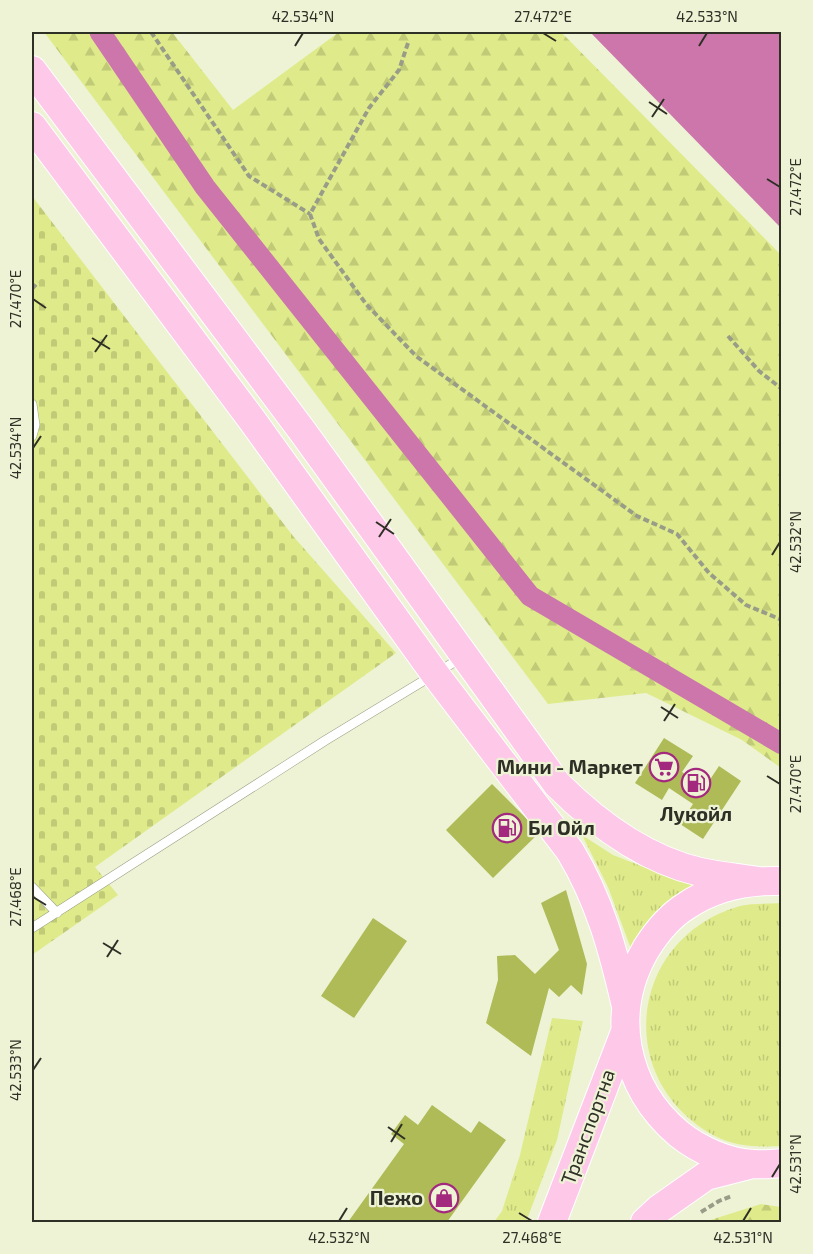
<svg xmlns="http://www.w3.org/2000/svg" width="813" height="1254" viewBox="0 0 813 1254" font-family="'Exo 2',sans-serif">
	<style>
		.grass { fill: url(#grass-tufts) }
		.forest { fill: url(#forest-firs) }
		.cemetery { fill: url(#cemetery-stones) }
		.water { fill: #cc76ac }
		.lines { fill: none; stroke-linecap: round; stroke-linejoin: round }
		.canal { stroke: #cc76ac; stroke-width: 21 }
		.building { fill: #afbb57 }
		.service-casing { stroke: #9ea287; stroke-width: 10 }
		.primary-casing { stroke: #fff; stroke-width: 30 }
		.path { stroke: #999d88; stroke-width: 4; stroke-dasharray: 6 3; stroke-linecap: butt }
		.service { stroke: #fff; stroke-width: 9 }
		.primary { stroke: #fec8e9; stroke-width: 28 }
		.ticks { fill: none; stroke: #2e2f25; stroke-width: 2 }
		.labels { text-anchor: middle; stroke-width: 4.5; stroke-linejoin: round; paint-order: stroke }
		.poi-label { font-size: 20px; font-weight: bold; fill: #2e2f25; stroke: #eef3d6; text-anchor: end }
		.street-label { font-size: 20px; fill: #2e2f25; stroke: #eef3d6 }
		.neatline { fill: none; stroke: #2e2f25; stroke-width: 2 }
		.ticks-label { font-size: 15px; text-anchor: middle; fill: #2e2f25 }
	</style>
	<defs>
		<pattern id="grass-tufts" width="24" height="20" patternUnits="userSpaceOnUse" patternTransform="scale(1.5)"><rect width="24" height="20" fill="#dfeb8a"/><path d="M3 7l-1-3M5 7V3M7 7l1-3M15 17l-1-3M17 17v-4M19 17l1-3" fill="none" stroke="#c0ca77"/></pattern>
		<pattern id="forest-firs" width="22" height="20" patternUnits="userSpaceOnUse" patternTransform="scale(1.5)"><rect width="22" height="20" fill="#dfeb8a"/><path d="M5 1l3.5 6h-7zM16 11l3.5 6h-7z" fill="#c0ca77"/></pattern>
		<pattern id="cemetery-stones" width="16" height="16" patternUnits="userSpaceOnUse" patternTransform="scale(1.5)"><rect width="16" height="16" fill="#dfeb8a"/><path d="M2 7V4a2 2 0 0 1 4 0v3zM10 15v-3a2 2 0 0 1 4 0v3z" fill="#c0ca77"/></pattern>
	</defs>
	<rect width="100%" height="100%" fill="#eef3d6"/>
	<path class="grass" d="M582,835L613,855L649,869L706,886L634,957L608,887Z
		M781,903V1146C759,1147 735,1147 715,1136C612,1081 628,938 740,906C752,903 768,904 781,903Z
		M552,1018L583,1021L557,1140L526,1222H494L502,1211L520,1155Z"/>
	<path class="forest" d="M44,32H172L233,110L339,32H561L781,255V768L742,740L646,693L548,704Z
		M761,1204L781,1207V1222H704Z"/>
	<path class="cemetery" d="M32,196L293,536L396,653L95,867L118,895L32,955Z"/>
	<path class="water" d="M590,32H781V228Z"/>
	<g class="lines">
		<path class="canal" d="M100,32L205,187L530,596L782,744"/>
	</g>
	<path class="building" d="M664,738L693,756L682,772L705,787L719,766L741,781L703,839L680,824L693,804L669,788L662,800L635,783Z
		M492,784L540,832L493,878L446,830Z
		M566,890L587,964L582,995L571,985L559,997L549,988L531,1056L486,1023L498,980L497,956L515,955L535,974L559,950L541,903Z
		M373,918L407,941L354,1018L321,996Z
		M432,1105L471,1133L479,1121L506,1140L447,1222H348L404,1144L391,1134L405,1115L418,1125Z"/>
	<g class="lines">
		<g class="service-casing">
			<path id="service" d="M32,404L35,425L32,436
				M32,887L57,913
				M32,928L326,740L461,658"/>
		</g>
		<g class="primary-casing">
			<path id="primary" d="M32,70L303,432L557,784C597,824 644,859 700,872C719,876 740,878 759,881
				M32,126L252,420L435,674L570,851C600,901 613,950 626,1006
				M782,881C748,880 714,887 686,906C670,916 656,933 646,949C609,1012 623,1087 679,1134C699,1150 728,1163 754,1164C763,1165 772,1164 782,1163
				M552,1222L625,1032
				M645,1222L659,1209L706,1176L749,1165"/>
		</g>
		<path class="path" d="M151,32L249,176L310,214
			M408,43L399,70L369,108L310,214L319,239L366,304L416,356L637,516L677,534L709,573L746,605L782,620
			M32,289L38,282
			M728,336L759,371L782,389
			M701,1212L719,1201L732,1196"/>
		<use href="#service" class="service"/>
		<use href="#primary" class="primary"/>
	</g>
	<path class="ticks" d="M543,33L556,41M295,46L303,33M699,46L707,33M649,102L667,114M652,117L664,99M767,179L780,187M33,299L46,308M92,338L110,349M95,352L107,335M33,448L41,436M376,522L394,534M379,537L391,519M772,555L780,542M661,707L678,718M664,721L675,704M767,776L780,784M33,897L46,905M103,943L121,954M107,957L118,940M33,1070L41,1058M388,1127L405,1139M391,1142L402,1124M772,1177L780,1164M519,1213L532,1221M339,1221L347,1208M743,1221L751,1208"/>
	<defs>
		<g id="supermarket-ring" transform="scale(1.5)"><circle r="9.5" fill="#eef3d6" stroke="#a3297f" stroke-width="1.5"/><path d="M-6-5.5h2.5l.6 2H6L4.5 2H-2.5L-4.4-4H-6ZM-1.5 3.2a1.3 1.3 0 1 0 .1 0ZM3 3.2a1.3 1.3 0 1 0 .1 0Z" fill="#a3297f"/></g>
		<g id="fuel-ring" transform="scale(1.5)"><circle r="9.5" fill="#eef3d6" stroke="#a3297f" stroke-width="1.5"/><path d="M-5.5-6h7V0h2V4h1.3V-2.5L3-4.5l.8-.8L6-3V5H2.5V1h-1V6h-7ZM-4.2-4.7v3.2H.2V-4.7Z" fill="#a3297f"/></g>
		<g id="shop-ring" transform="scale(1.5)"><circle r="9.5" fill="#eef3d6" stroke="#a3297f" stroke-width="1.5"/><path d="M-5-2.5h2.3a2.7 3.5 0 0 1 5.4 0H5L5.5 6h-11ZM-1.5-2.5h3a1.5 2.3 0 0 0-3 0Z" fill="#a3297f"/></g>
	</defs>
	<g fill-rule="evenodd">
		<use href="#supermarket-ring" x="664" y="767"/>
		<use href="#fuel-ring" x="696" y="783"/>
		<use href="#fuel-ring" x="507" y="828"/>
		<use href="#shop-ring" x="444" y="1198"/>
	</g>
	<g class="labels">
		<g class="poi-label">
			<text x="643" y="774">Мини - Маркет</text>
			<text x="696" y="821" text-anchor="middle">Лукойл</text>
			<text x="528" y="835" text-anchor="start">Би Ойл</text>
			<text x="423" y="1205">Пежо</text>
		</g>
		<g class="street-label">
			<text transform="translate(588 1127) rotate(-70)" y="7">Транспортна</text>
		</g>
	</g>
	<rect width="813" height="1254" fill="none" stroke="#eef3d6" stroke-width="66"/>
	<rect x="33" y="33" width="747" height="1188" class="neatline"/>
	<g class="ticks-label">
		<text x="303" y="22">42.534°N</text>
		<text x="543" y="22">27.472°E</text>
		<text x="707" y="22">42.533°N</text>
		<text transform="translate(796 187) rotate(-90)" y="5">27.472°E</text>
		<text transform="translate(16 299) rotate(-90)" y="5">27.470°E</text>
		<text transform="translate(16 448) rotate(-90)" y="5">42.534°N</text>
		<text transform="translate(796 542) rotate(-90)" y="5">42.532°N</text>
		<text transform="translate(796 784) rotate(-90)" y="5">27.470°E</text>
		<text transform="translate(16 897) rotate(-90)" y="5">27.468°E</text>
		<text transform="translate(16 1070) rotate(-90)" y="5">42.533°N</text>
		<text transform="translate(796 1164) rotate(-90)" y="5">42.531°N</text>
		<text x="339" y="1243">42.532°N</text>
		<text x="532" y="1243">27.468°E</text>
		<text x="743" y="1243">42.531°N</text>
	</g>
</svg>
